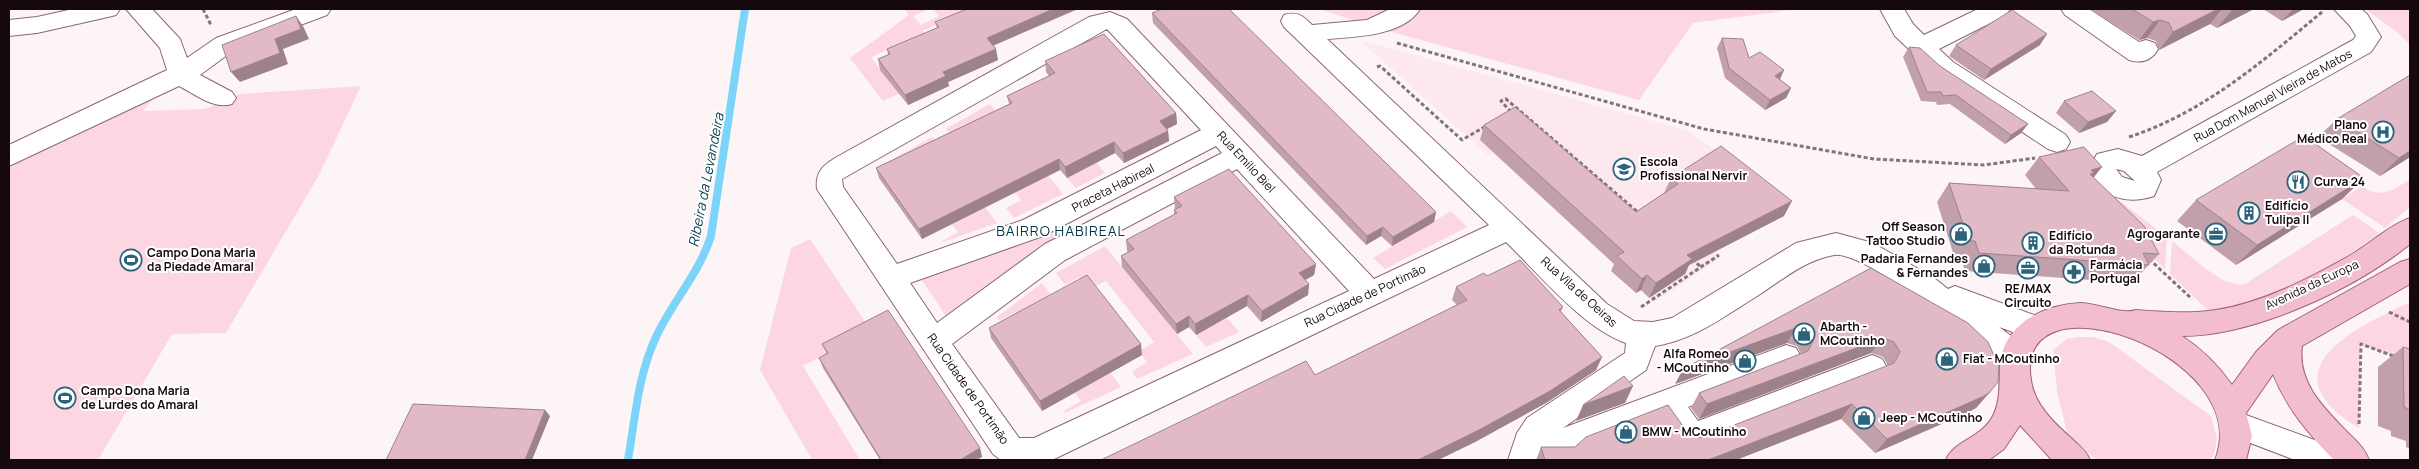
<svg xmlns="http://www.w3.org/2000/svg" width="2419" height="469" viewBox="0 0 2419 469" font-family="Manrope,sans-serif">
	<style>
		.built { fill: #fde8ee }
		.green { fill: #fcd7e1 }
		.lines { fill: none; stroke-linecap: round; stroke-linejoin: round }
		.stream { stroke: #7cd4fb; stroke-width: 8 }
		.minor-casing { stroke: #8b6771; stroke-width: 2 }
		.major-casing { stroke: #9f6175; stroke-width: 2 }
		.path { stroke: #807578; stroke-width: 3; stroke-dasharray: 4 2.5; stroke-linecap: butt }
		.minor { fill: #fff; fill-rule: evenodd }
		.major { fill: #f2bdce; fill-rule: evenodd }
		.wall { fill: #c2a0a9 }
		.shaded-wall { fill: #9e828a }
		.building { fill: #e2bac5; stroke: #9e828a }
		.labels { text-anchor: middle; stroke-width: 4; stroke-linejoin: round; paint-order: stroke }
		.street-label { font-size: 12px; fill: #16090d; stroke: #fff }
		.poi-label { font-size: 12px; font-weight: bold; fill: #16090d; stroke: #fff; text-anchor: start }
		.water-label { font-size: 14px; font-style: italic; fill: #083e52; stroke: #fff }
		.neighbourhood-label { font-size: 14px; letter-spacing: 1px; fill: #003446; stroke: #fff }
	</style>
	<rect width="100%" height="100%" fill="#fdf4f6"/>
	<path class="built" d="M1364,41L1689,131L1719,153L1715,252L1722,257L1655,302L1641,290L1636,293L1618,267L1493,153L1488,155L1471,140L1363,43Z"/>
	<path class="green" d="M904,9H929L913,16L921,25L939,16L933,9H974L922,31L924,34L871,57L899,94L883,101L850,58L909,15Z
		M1320,9H1394L1364,24Z
		M1423,9H1798L1693,23L1639,100L1381,29Z
		M2365,9H2410V45L2397,32Z
		M361,86L319,175L226,333L172,334L98,460H9V163L161,89L143,111L205,109L240,94Z
		M990,104L1063,194L1014,218L1006,208L1021,200L1013,189L945,129Z
		M932,137L997,223L943,242L942,241L958,232L949,221L886,163Z
		M1087,152L1105,173L1076,188L1067,178L1082,170Z
		M2410,179V207L2385,228L2342,199L2362,186C2381,200 2393,190 2410,179Z
		M2112,195L2167,237L2165,269L2107,213L2115,211Z
		M1451,211L1467,227L1385,269L1373,258Z
		M2353,215L2379,233C2345,259 2300,288 2259,301C2243,306 2226,308 2210,312L2170,274L2172,241C2189,254 2223,289 2245,284Z
		M1061,223L1070,235L948,319L919,276Z
		M810,239L868,326L891,320L803,366L860,460H812L760,370L791,248Z
		M1105,246L1193,354L1137,379L1132,372L1147,362L1139,351L1154,342L1106,281L1090,289L1080,277L1065,285L1056,273Z
		M1042,283L1121,387L1065,413L1064,411L1081,401L1016,312L999,321L997,317Z
		M2410,302V362L2361,345L2359,428C2265,372 2352,329 2410,302Z
		M1217,306L1239,332L1206,347L1196,335L1212,325Z
		M2079,337H2093L2109,342L2211,416L2217,438L2214,455L2209,460L2095,459L2068,437L2057,391L2053,350L2067,339Z"/>
	<g class="lines">
		<path class="stream" d="M628,460C635,419 638,375 656,337C672,302 699,274 711,236L745,9"/>
		<g class="minor-casing">
			<path id="minor" d="M73,9H120L116,15L108,17L37,33L9,36V20L37,17Z
				M126,9H152L180,39L187,58L216,38L296,9H331L327,15L234,50L200,75L232,92L236,98L232,104C214,110 195,94 179,86L9,166V145L167,70L160,48Z
				M1390,9H1420C1404,36 1354,37 1327,39L1607,304L1634,321L1653,322L1672,318L1796,243L1836,233L1873,243L1934,278L1948,289L1955,286L2045,319L2050,328L2045,337L2035,340L1999,327L2026,347L2031,356L2026,365L2016,368L2006,365C1977,342 1866,251 1834,255C1804,260 1778,283 1754,298C1722,318 1693,340 1655,346L1646,370L1563,428L1786,345L1796,348L1801,357L1796,366L1688,407L1698,421L1872,355L1882,359L1887,368L1882,377L1692,451L1681,447L1661,418L1578,450L1568,457L1567,460H1508L1517,433L1527,418L1625,353L1626,343C1583,328 1539,274 1506,242L1052,460H1001L993,454L817,189C815,173 822,166 835,158L1089,17L1110,12L1127,19L1374,279L1489,225L1284,27L1281,21L1284,15C1298,11 1303,16 1312,25L1367,20ZM1107,29L1201,130L1023,220L897,264L843,187L842,179ZM1216,146L1222,153L1045,244L937,323L910,283L1043,236ZM1237,169L1349,291L1034,438H1019L952,344L1065,260Z
				M1880,9H1904L1913,24L1924,35L1978,9H2010L2006,15L1939,49L1953,62L2066,135L2070,142L2066,149L2057,152L2048,149L1935,74L1895,36Z
				M2061,9H2089L2139,42L2146,40L2155,43L2158,49C2152,60 2142,64 2129,60L2065,15Z
				M2334,9H2361L2367,14L2381,37L2371,52L2157,172L2161,180L2154,196C2127,205 2098,198 2089,168L2097,154L2118,149L2142,156L2353,40L2356,36L2350,26ZM2116,169L2124,171L2135,181L2122,177Z
				M2235,411L2342,450L2347,460H2295L2224,433L2220,424L2224,415Z"/>
		</g>
		<g class="major-casing">
			<path id="major" d="M2410,218V244C2355,289 2254,336 2182,336C2202,349 2218,365 2232,385L2256,352L2278,330L2400,262L2410,259V284L2302,346C2297,383 2324,408 2348,433C2357,441 2365,449 2369,460H2334C2309,434 2287,409 2273,374L2246,413L2252,436L2246,460H2215C2257,354 2012,269 2031,380C2034,404 2054,423 2071,438C2079,446 2086,450 2090,460H2052L2020,425L2004,449L1989,460H1946C1954,440 1983,438 1994,414C2001,398 1999,382 2000,366C2003,324 2043,305 2080,303C2096,303 2123,315 2136,310C2162,312 2190,314 2216,310C2262,303 2308,279 2349,256C2368,245 2391,224 2410,218Z"/>
		</g>
		<path class="path" d="M203,9L211,25
			M1397,43L1704,129L1874,159L1984,165L2035,158
			M1377,67L1380,66L1462,140L1486,126
			M1511,112L1501,101L1506,99L1640,214
			M2129,137C2203,113 2263,61 2322,12
			M1692,259L1701,267
			M2149,259L2192,299
			M1641,307L1719,255
			M2389,312L2410,322
			M2359,424L2361,344L2396,357"/>
		<use href="#minor" class="minor"/>
		<use href="#major" class="major"/>
	</g>
	<path class="wall" d="M2090,9H2254L2217,28L2210,24L2159,50L2156,41L2147,38L2139,40Z
		M2263,9H2304L2282,21Z
		M1152,13L1436,212L1434,222L1392,246L1381,236L1366,245L1153,23Z
		M935,22L994,46L998,60L948,82L949,86L908,105L880,70L878,59L888,55L887,49L937,28Z
		M1722,38L1749,58L1784,70L1780,80L1791,88L1786,98L1765,110L1725,78L1717,48Z
		M1956,45H2040L1984,80L1949,56Z
		M1909,47L1940,66L2028,124L2021,133L2005,144L1950,104L1937,105L1936,102L1921,101L1903,57Z
		M1045,61L1176,113L1177,124L1167,129L1168,131L1169,141L1124,163L1115,153L1067,178L1060,170L922,239L879,178L876,168L1009,104L1007,96L1049,76L1046,72Z
		M2064,101L2116,111L2107,122L2079,133L2056,113Z
		M2337,119L2410,157L2380,176L2318,137Z
		M1484,125L1636,212L1664,193L1671,178L1784,216L1689,265L1685,274L1649,298L1641,290L1636,293L1611,271L1614,264L1480,140Z
		M2039,157L2093,178L2159,254L2132,283L1965,271L1961,259H1955L1937,202L1949,183L2036,189L2025,175Z
		M2364,178L2342,199L2236,265L2177,221L2196,200Z
		M1174,197L1316,264L1314,275L1305,280L1309,284L1308,295L1261,322L1247,306L1196,335L1189,327L1177,334L1122,267L1121,256L1128,252L1127,251L1126,240L1174,215V210L1175,209Z
		M1871,268L1989,393L1976,408L1969,412L1875,453L1841,419L1736,460H1536L1541,447H1575L1688,433L1701,438L1888,366L1883,357L1871,353L1699,419L1691,408L1699,393L1801,354L1797,346L1787,343L1675,384Z
		M1487,276L1563,307L1561,312L1602,357L1596,370L1546,403L1475,442L1438,460H1101L1315,375L1384,341L1457,305L1452,300L1456,287Z
		M989,328L1142,355L1042,411L991,338Z
		M822,344L980,448L982,457L976,460H880L823,368L819,358L827,354Z
		M2403,347L2410,349V449L2406,447V441L2391,436V431L2378,426V367Z"/>
	<path class="shaded-wall" d="M1053,9H1078L988,48L987,38Z
		M2218,9H2222L2210,24L2159,50L2173,32Z
		M2235,9H2254L2217,28L2232,10Z
		M2293,9H2304L2282,21Z
		M296,16L303,26L309,39L283,49L288,64L240,82L231,72L275,39Z
		M2160,20L2147,38L2139,40L2153,22Z
		M2047,34L2040,45L1984,80L1991,69Z
		M996,49L998,60L948,82L949,86L908,105L905,95L943,72Z
		M1784,70L1779,80L1775,76Z
		M1791,88L1786,98L1765,110L1770,100Z
		M2116,111L2107,122L2079,133L2088,122Z
		M1176,113L1177,124L1161,132L1160,121Z
		M2028,124L2021,133L2005,144L2011,135Z
		M1168,131L1169,141L1124,163L1123,153Z
		M1114,142L1115,153L1067,178L1065,167Z
		M2410,151V157L2380,176L2399,158Z
		M1059,159L1060,170L922,239L919,229Z
		M2102,167L2087,186L2091,170Z
		M2364,178L2342,199L2236,265L2257,245Z
		M1792,201L1784,216L1689,265L1685,274L1649,298L1656,283L1687,255Z
		M1436,212L1434,222L1392,246L1393,237Z
		M1383,227L1381,236L1366,245L1367,236Z
		M1316,264L1314,275L1298,284L1299,273Z
		M1647,275L1641,290L1636,293L1642,279Z
		M1309,284L1308,295L1261,322L1262,311Z
		M1248,295L1247,306L1196,335L1195,324Z
		M1189,316V327L1177,334L1176,324Z
		M1796,328L1787,343L1675,384L1683,369Z
		M1883,338L1871,353L1699,419L1707,404Z
		M1141,344L1142,355L1042,411L1040,401Z
		M1602,357L1596,370L1546,403L1475,442L1438,460H1418Z
		M1633,386L1625,403L1576,421L1583,405Z
		M1989,393L1976,408L1969,412L1875,453L1887,439Z
		M1852,404L1841,419L1736,460H1708Z
		M545,410L550,416L532,460H525Z
		M980,448L982,457L976,460H960Z"/>
	<path class="building" d="M967,9H1053L987,38L996,49L943,72L946,76L905,95L878,59L890,54L887,49L939,27L935,22Z
		M1162,9H1229L1436,212L1393,237L1383,227L1367,236L1152,13Z
		M2132,9H2218L2173,32L2169,23L2160,20L2153,22Z
		M2012,10L2047,34L1991,69L1956,45Z
		M296,16L301,29L275,39L280,53L231,72L222,45Z
		M1104,34L1176,113L1160,121L1168,131L1123,153L1114,142L1065,167L1059,159L919,229L876,168L1012,103L1007,96L1055,73L1045,61Z
		M1722,38L1743,39L1749,58L1760,52L1784,70L1775,76L1791,88L1770,100L1729,68Z
		M1909,47L1920,48L1940,66L2028,124L2011,135L1956,95L1943,96L1941,92H1927Z
		M2410,75V151L2399,158L2337,119Z
		M2092,91L2116,111L2088,122L2064,101Z
		M1515,107L1636,212L1678,184L1671,178L1721,146L1792,201L1687,255L1692,259L1656,283L1647,275L1642,279L1617,256L1624,252L1484,125Z
		M2304,136L2364,178L2257,245L2196,200Z
		M2084,147L2102,167L2091,170L2094,173L2090,174L2144,226L2159,254L2143,253L2149,265L1979,253L1975,241H1969L1949,183L2069,191L2039,157Z
		M1229,169L1316,264L1299,273L1309,284L1262,311L1248,295L1195,324L1189,316L1176,324L1121,256L1134,249L1126,240L1177,213L1174,210L1182,206L1174,197Z
		M1520,260L1563,307L1559,310L1602,357L1550,391L1479,430L1418,460H1101L1306,361L1315,375L1384,341L1467,300L1456,287L1484,273L1487,276Z
		M1871,268L1968,323L1988,342L1999,367L1998,382L1989,393L1982,397L1887,439L1852,404L1708,460H1545L1541,447H1575L1586,437L1668,405L1688,433L1701,438L1894,363L1900,352L1894,342L1883,338L1707,404L1699,393L1808,351L1813,341L1806,331L1796,328L1683,369Z
		M1087,275L1141,344L1040,401L989,328Z
		M888,310L980,448L960,460H881L819,358L828,353L822,344Z
		M2403,347L2410,349V410L2404,407Z
		M1624,376L1633,386L1583,405Z
		M413,404L545,410L525,460H386Z"/>
	<defs>
		<g id="hospital-ring" transform="scale(1.125)"><circle r="9.5" fill="#fff" stroke="#29637c" stroke-width="1.5"/><path d="M-5-5h3v3.5h4V-5h3V5h-3V1.5h-4V5h-3Z" fill="#29637c"/></g>
		<g id="university-ring" transform="scale(1.125)"><circle r="9.5" fill="#fff" stroke="#29637c" stroke-width="1.5"/><path d="M0-5L7-2L0 1L-7-2ZM-4 1L0 2.5L4 1V4Q0 6-4 4Z" fill="#29637c"/></g>
		<g id="restaurant-ring" transform="scale(1.125)"><circle r="9.5" fill="#fff" stroke="#29637c" stroke-width="1.5"/><path d="M-5-6h1v4h1v-4h1v4h1v-4h1v5L-1.5 .5V6h-2V.5L-5-1ZM5-6V6H3V1.5H1.5Q1.5-4 5-6Z" fill="#29637c"/></g>
		<g id="building-ring" transform="scale(1.125)"><circle r="9.5" fill="#fff" stroke="#29637c" stroke-width="1.5"/><path d="M-4-6H4V6H1V3H-1V6H-4ZM-2.5-4.3h1.7v1.8h-1.7ZM.8-4.3h1.7v1.8H.8ZM-2.5-1h1.7V.8h-1.7ZM.8-1h1.7V.8H.8Z" fill="#29637c"/></g>
		<g id="shop-ring" transform="scale(1.125)"><circle r="9.5" fill="#fff" stroke="#29637c" stroke-width="1.5"/><path d="M-5-2.5h2.3a2.7 3.5 0 0 1 5.4 0H5L5.5 6h-11ZM-1.5-2.5h3a1.5 2.3 0 0 0-3 0Z" fill="#29637c"/></g>
		<g id="office-ring" transform="scale(1.125)"><circle r="9.5" fill="#fff" stroke="#29637c" stroke-width="1.5"/><path d="M-6-3h4V-5.5h4V-3h4V5H-6ZM-1-4.5V-3h2v-1.5ZM-6 0V1H6V0Z" fill="#29637c"/></g>
		<g id="stadium-ring" transform="scale(1.125)"><circle r="9.5" fill="#fff" stroke="#29637c" stroke-width="1.5"/><path d="M0-5a6.5 5 0 1 0 0 10a6.5 5 0 1 0 0-10ZM-3.5-1.8h7v3.6h-7Z" fill="#29637c"/></g>
		<g id="pharmacy-ring" transform="scale(1.125)"><circle r="9.5" fill="#fff" stroke="#29637c" stroke-width="1.5"/><path d="M-2-6h4v4h4v4h-4v4h-4v-4h-4v-4h4Z" fill="#29637c"/></g>
	</defs>
	<g fill-rule="evenodd">
		<use href="#hospital-ring" x="2383" y="132"/>
		<use href="#university-ring" x="1624" y="169"/>
		<use href="#restaurant-ring" x="2298" y="182"/>
		<use href="#building-ring" x="2249" y="213"/>
		<use href="#shop-ring" x="1961" y="234"/>
		<use href="#office-ring" x="2216" y="234"/>
		<use href="#building-ring" x="2033" y="243"/>
		<use href="#stadium-ring" x="131" y="260"/>
		<use href="#shop-ring" x="1984" y="266"/>
		<use href="#office-ring" x="2028" y="268"/>
		<use href="#pharmacy-ring" x="2074" y="272"/>
		<use href="#shop-ring" x="1804" y="334"/>
		<use href="#shop-ring" x="1947" y="359"/>
		<use href="#shop-ring" x="1745" y="361"/>
		<use href="#stadium-ring" x="65" y="398"/>
		<use href="#shop-ring" x="1864" y="418"/>
		<use href="#shop-ring" x="1626" y="432"/>
	</g>
	<g class="labels">
		<g class="street-label">
			<text transform="translate(2273 96) rotate(-29)" y="4">Rua Dom Manuel Vieira de Matos</text>
			<text transform="translate(1246 162) rotate(47)" y="4">Rua Emílio Biel</text>
			<text transform="translate(1113 188) rotate(-27)" y="4">Praceta Habireal</text>
			<text transform="translate(2312 285) rotate(-25)" y="4">Avenida da Europa</text>
			<text transform="translate(1579 292) rotate(42)" y="4">Rua Vila de Oeiras</text>
			<text transform="translate(1365 296) rotate(-25)" y="4">Rua Cidade de Portimão</text>
			<text transform="translate(968 389) rotate(55)" y="4">Rua Cidade de Portimão</text>
		</g>
		<g class="poi-label">
			<text x="2367" y="129" text-anchor="end">Plano<tspan x="2367" dy="14">Médico Real</tspan></text>
			<text x="1640" y="166">Escola<tspan x="1640" dy="14">Profissional Nervir</tspan></text>
			<text x="2314" y="186">Curva 24</text>
			<text x="2265" y="210">Edifício<tspan x="2265" dy="14">Tulipa II</tspan></text>
			<text x="1945" y="231" text-anchor="end">Off Season<tspan x="1945" dy="14">Tattoo Studio</tspan></text>
			<text x="2200" y="238" text-anchor="end">Agrogarante</text>
			<text x="2049" y="240">Edifício<tspan x="2049" dy="14">da Rotunda</tspan></text>
			<text x="147" y="257">Campo Dona Maria<tspan x="147" dy="14">da Piedade Amaral</tspan></text>
			<text x="1968" y="263" text-anchor="end">Padaria Fernandes<tspan x="1968" dy="14">&amp; Fernandes</tspan></text>
			<text x="2090" y="269">Farmácia<tspan x="2090" dy="14">Portugal</tspan></text>
			<text x="2028" y="293" text-anchor="middle">RE/MAX<tspan x="2028" dy="14">Circuito</tspan></text>
			<text x="1820" y="331">Abarth -<tspan x="1820" dy="14">MCoutinho</tspan></text>
			<text x="1729" y="358" text-anchor="end">Alfa Romeo<tspan x="1729" dy="14">- MCoutinho</tspan></text>
			<text x="1963" y="363">Fiat - MCoutinho</text>
			<text x="81" y="395">Campo Dona Maria<tspan x="81" dy="14">de Lurdes do Amaral</tspan></text>
			<text x="1880" y="422">Jeep - MCoutinho</text>
			<text x="1642" y="436">BMW - MCoutinho</text>
		</g>
		<g class="water-label">
			<text transform="translate(706 180) rotate(-79)" y="5">Ribeira da Levandeira</text>
		</g>
		<g class="neighbourhood-label">
			<text x="1061" y="236">BAIRRO HABIREAL</text>
		</g>
	</g>
	<rect width="2419" height="469" fill="none" stroke="#16090d" stroke-width="20"/>
</svg>
